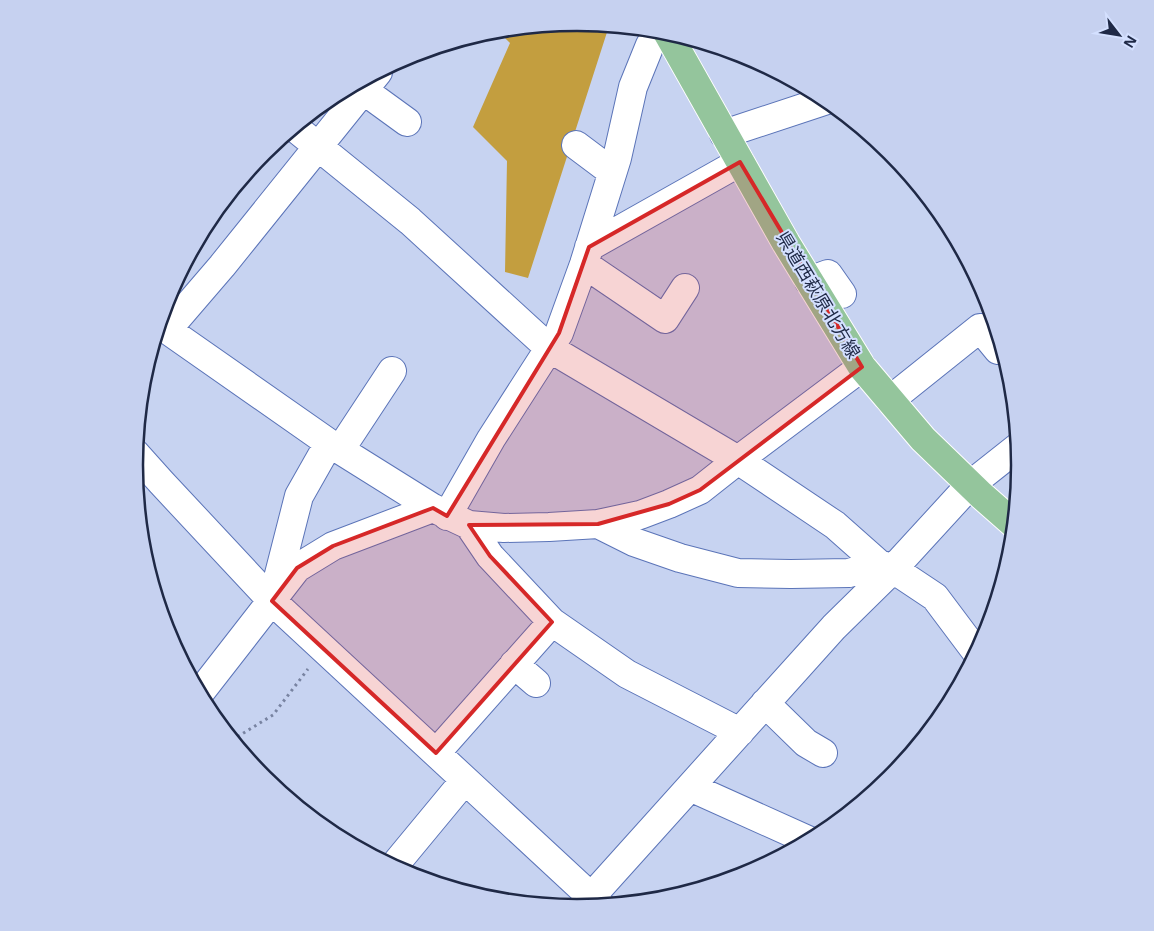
<svg xmlns="http://www.w3.org/2000/svg" width="1154" height="931" viewBox="0 0 1154 931" font-family="'Noto Sans','Noto Sans JP',sans-serif">
	<style>
		.forest { fill: #c39e3f }
		.lines { fill: none; stroke-linecap: round; stroke-linejoin: round }
		.minor-casing { stroke: #5b74b8; stroke-width: 30 }
		.major-casing { stroke: #fff; stroke-width: 30 }
		.path { stroke: #7883a1; stroke-width: 3; stroke-dasharray: 2.5 4; stroke-linecap: butt }
		.minor { stroke: #fff; stroke-width: 28 }
		.major { stroke: #94c59c; stroke-width: 28 }
		.marked { fill: #d62828; fill-opacity: 0.2; stroke: #d62828; stroke-width: 4; stroke-linejoin: round }
		.labels { text-anchor: middle; stroke-width: 4; stroke-linejoin: round; paint-order: stroke }
		.street-label { font-size: 18px; fill: #1f2946; stroke: #d4e0ff }
		.rim { fill: none; stroke: #1f2946; stroke-width: 2.5 }
	</style>
	<rect width="100%" height="100%" fill="#c7d3f1"/>
	<path class="forest" d="M577,23L609,26L528,278L505,272L507,161L473,127L510,43L497,30Z"/>
	<g class="lines">
		<g class="minor-casing">
			<path id="minor" d="M363,90L407,122
				M294,127L410,221L549,348L738,460L835,525L879,564
				M724,134L827,100
				M576,145L612,172
				M589,247L740,162
				M584,264L665,319L685,288
				M809,281L828,274L842,294
				M159,324L329,443L433,508L469,525L504,528L549,527L598,524L640,515L669,504L700,490L738,460L862,367
				M167,330L222,266L378,72
				M890,400L980,328L998,350
				M340,450L392,371
				M135,453L161,482L272,601L601,906
				M447,516L491,439L559,333L584,264L617,158L633,87L650,45L666,32
				M598,524L634,542L680,558L738,573L791,574L849,573L879,564L893,569L935,597L977,653
				M469,525L490,556L552,622L627,674L740,732
				M275,590L299,496L329,443
				M514,664L536,683
				M199,694L297,568L333,546L433,508
				M765,703L806,743L823,753
				M436,753L552,622
				M690,787L810,841
				M393,867L465,780
				M591,897L834,627L893,569L970,485L1018,447"/>
		</g>
		<g class="major-casing">
			<path id="major" d="M667,32L786,243L862,367L923,439L981,495L1014,524"/>
		</g>
		<path class="path" d="M232,740L273,715L308,669"/>
		<use href="#minor" class="minor"/>
		<use href="#major" class="major"/>
	</g>
	<path class="marked" d="M740,162L862,367L700,490L669,504L598,524L469,525L490,556L552,622L436,753L272,601L297,568L333,546L433,508L447,516L559,333L589,247Z"/>
	<g class="labels">
		<g class="street-label">
			<text transform="translate(818 295) rotate(59)" y="6">県道西萩原北方線</text>
		</g>
	</g>
	<path d="M0 0H1154V931H0ZM143 465a434 434 0 1 1 868 0a434 434 0 1 1-868 0Z" fill="#c6d1f0" fill-rule="evenodd"/>
	<path class="rim" d="M143 465a434 434 0 1 1 868 0a434 434 0 1 1-868 0Z"/>
	<g transform="translate(1119 35) rotate(121)" stroke="#d4e0ff" stroke-width="4" paint-order="stroke">
	<path d="M0-4L9 19L0 12L-9 19Z" fill="#1f2946"/>
	<text y="-8" font-size="14" font-weight="bold" text-anchor="middle" fill="#1f2946">N</text>
	</g>
</svg>
